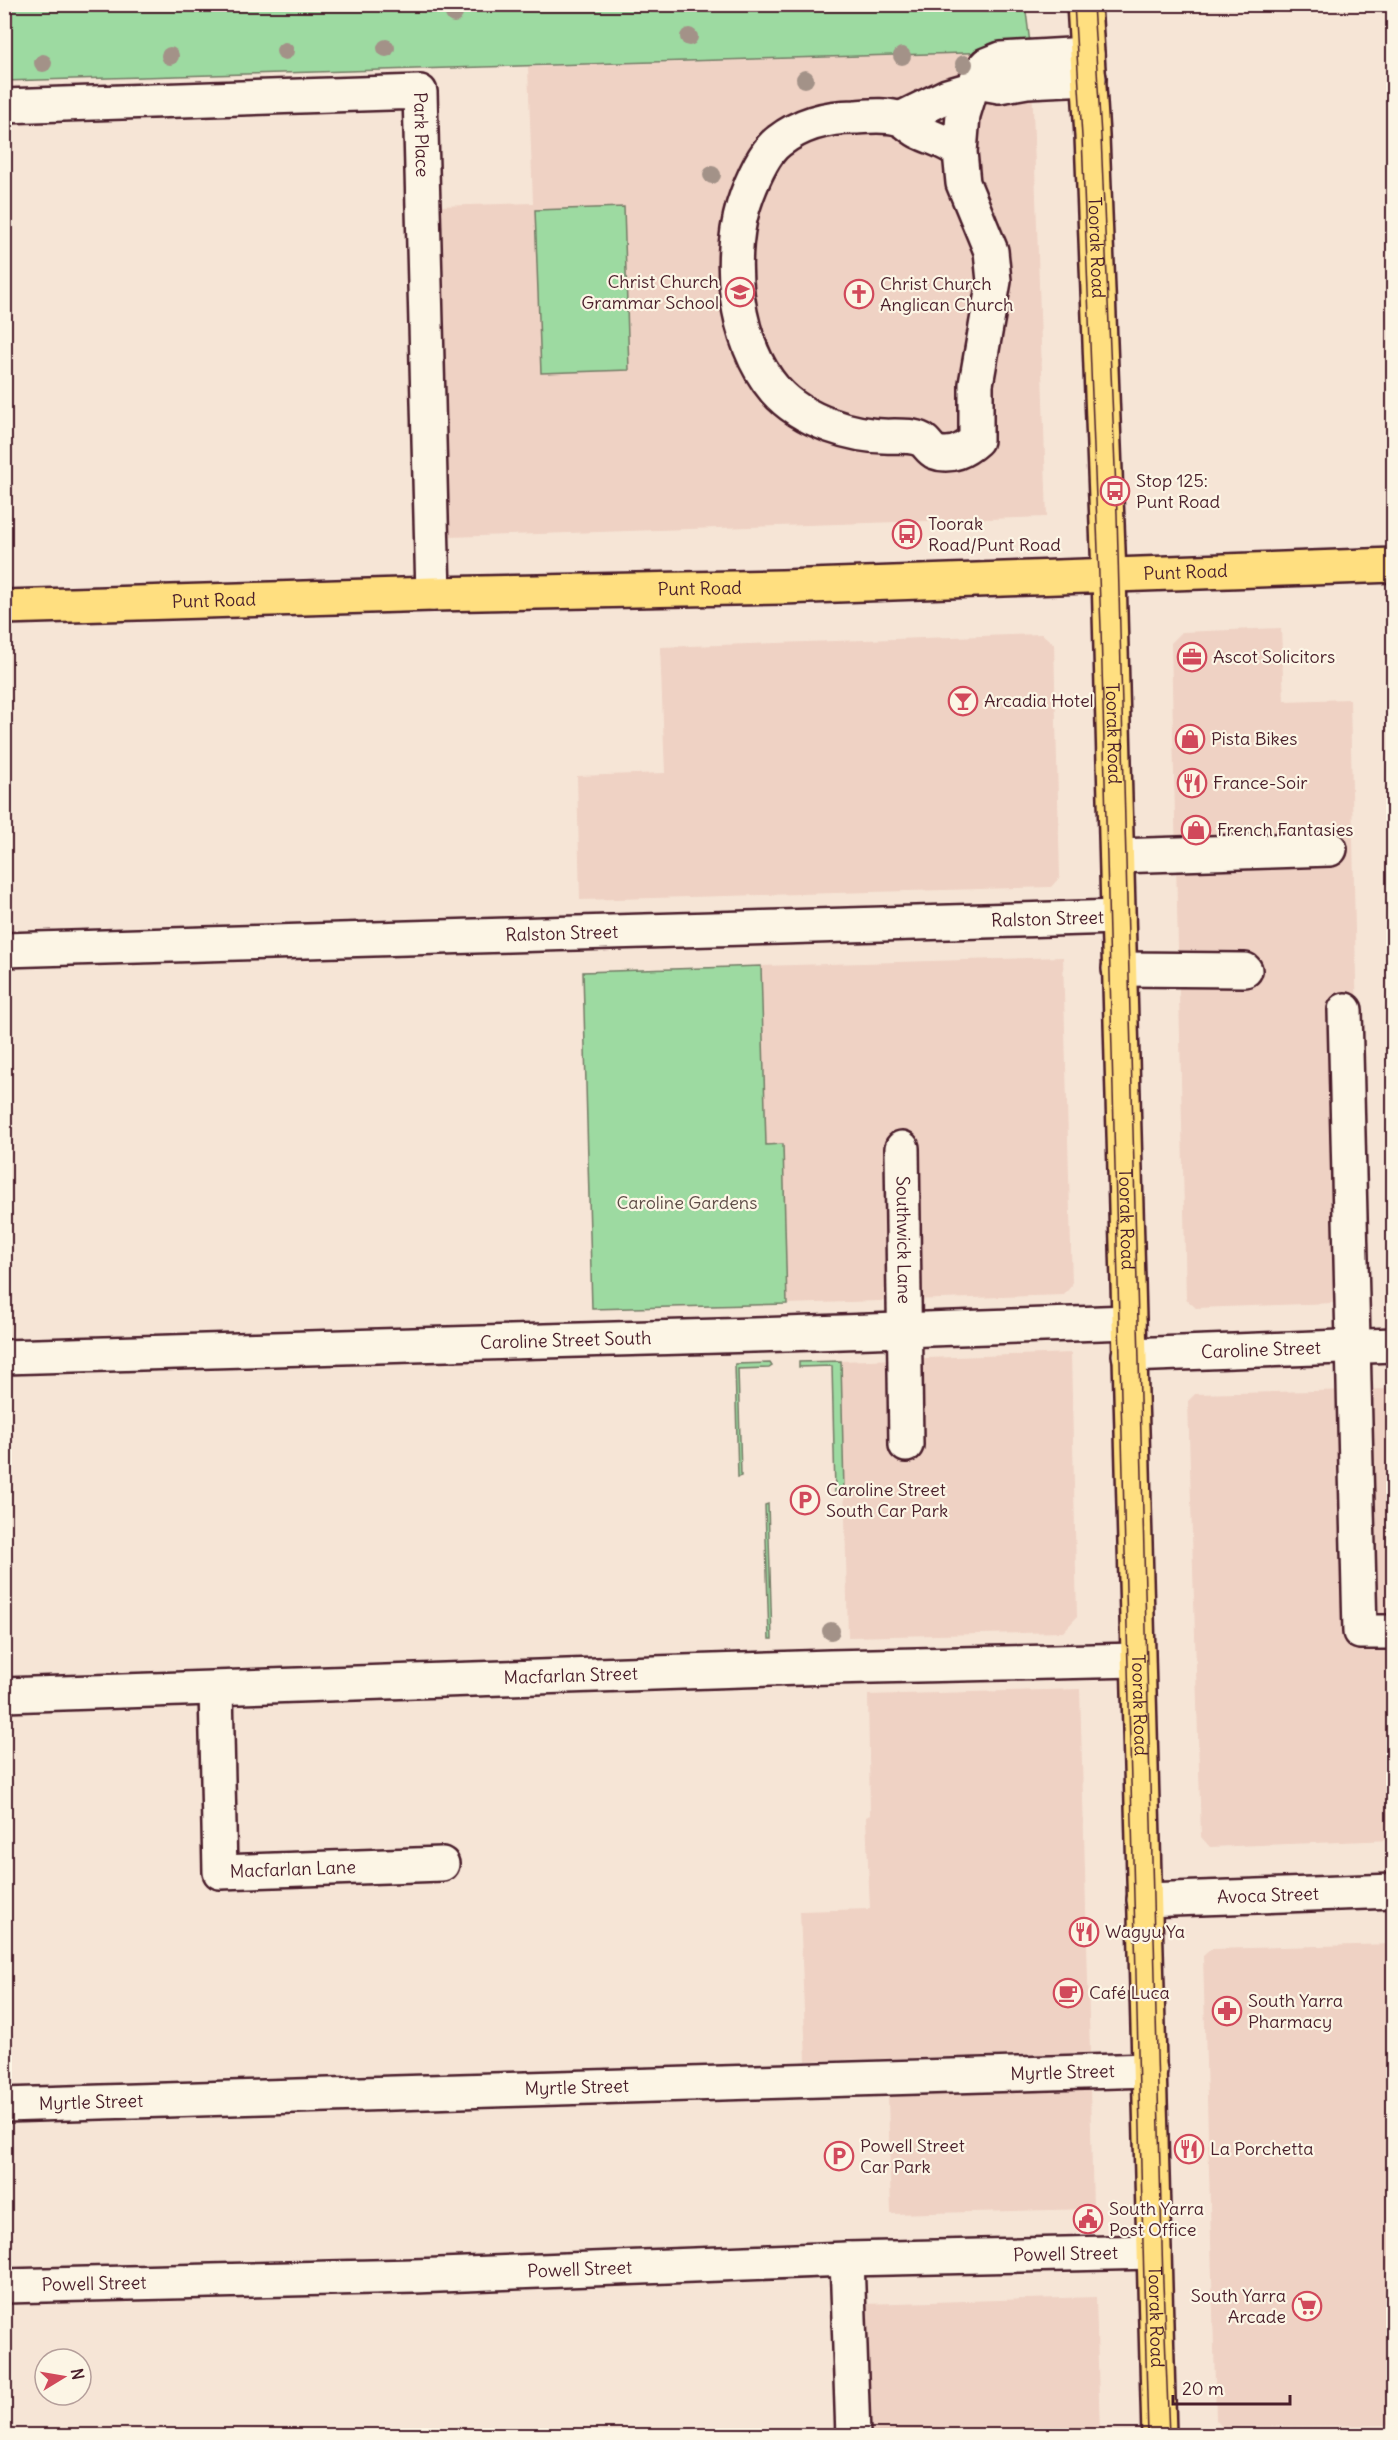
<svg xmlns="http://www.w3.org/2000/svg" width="1398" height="2440" viewBox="0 0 1398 2440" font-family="Delius,sans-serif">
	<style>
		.built { fill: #efd2c4 }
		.green { fill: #9ddaa1; stroke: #747c66; stroke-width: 1.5 }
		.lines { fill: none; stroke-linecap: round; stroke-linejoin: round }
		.minor-casing { stroke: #4a1f2b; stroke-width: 38 }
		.major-casing { stroke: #4a1f2b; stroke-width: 38 }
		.highway-casing { stroke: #4a1f2b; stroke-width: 38 }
		.minor { stroke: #fcf5e5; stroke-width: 33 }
		.major { stroke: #ffdf80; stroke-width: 33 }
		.highway { stroke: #ffdf80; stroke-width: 33 }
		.tram { stroke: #4a1f2b; stroke-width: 1.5 }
		.tree { fill: #a39288 }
		.labels { text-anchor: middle; stroke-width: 4.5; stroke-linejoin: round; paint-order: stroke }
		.street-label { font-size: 18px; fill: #4a1f2b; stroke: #fcf5e5 }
		.poi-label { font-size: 18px; fill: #4a1f2b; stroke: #fcf5e5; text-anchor: start }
		.park-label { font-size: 18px; fill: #5f4e48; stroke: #fcf5e5 }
	</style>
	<rect width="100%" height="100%" fill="#f6e5d6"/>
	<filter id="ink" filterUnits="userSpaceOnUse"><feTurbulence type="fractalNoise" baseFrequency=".0167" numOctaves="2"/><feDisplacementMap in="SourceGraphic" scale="12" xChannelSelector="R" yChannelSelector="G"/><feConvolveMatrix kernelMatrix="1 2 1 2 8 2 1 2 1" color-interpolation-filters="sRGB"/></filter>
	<g filter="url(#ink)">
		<path class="built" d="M1031,51L1047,517L449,537L438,206L533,203L528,67Z
			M1281,628L1284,701L1350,699L1363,1302L1196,1308L1186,1299L1171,643L1182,632Z
			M1042,634L1054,644L1060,877L1051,887L580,900L577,776L665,773L660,647Z
			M1063,957L1072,1285L1064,1295L787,1304L783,1145H766L761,966Z
			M1071,1353L1077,1617L1063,1632L848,1637L841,1361Z
			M1393,1389V1840L1210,1847L1201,1837L1188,1401L1195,1394Z
			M1080,1689L1090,2053L806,2061L800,1911L870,1909L866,1817L870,1815L868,1695Z
			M1393,1944V2425L1222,2427L1216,2420L1203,1956L1211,1949Z
			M1090,2089L1093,2209L891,2214L888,2096Z
			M1096,2297L1100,2435H867L863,2304Z"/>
		<path class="green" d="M1025,4L1031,51L5,81L4,5Z
			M624,207L629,370L541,373L535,210Z
			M761,966L766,1145L783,1144L787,1304L592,1309L583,972Z
			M841,1361L844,1492H835L832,1366L799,1367V1362Z
			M770,1363L772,1366L769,1368L738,1369L741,1476L738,1477L735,1364Z
			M768,1504L772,1639H769L765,1505Z"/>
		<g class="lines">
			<g class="minor-casing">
				<g id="minor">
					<path d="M977,82L999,86L1027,81L1089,78"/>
					<path id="s1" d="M4,106L420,92L433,594"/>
					<path d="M900,119L947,96L971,89"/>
					<path d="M960,152C946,141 935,139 920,132C913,129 907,122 901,119C887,114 869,116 855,117C827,117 802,123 779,141C765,151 753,179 747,195C725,253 734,342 775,390C802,421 855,438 895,436C904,436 914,436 922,440C927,443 930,450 935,452C950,458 965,450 976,440V384L994,281L991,251L963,183L960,152L963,115L971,89L986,65L1001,59L1087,54"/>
					<path d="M1117,856L1330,849"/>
					<path id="s2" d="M4,950L1118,917"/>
					<path d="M1119,969L1245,970"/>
					<path d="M1345,1010L1360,1632H1394"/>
					<path id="s3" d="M902,1148L906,1445"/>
					<path id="s4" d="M1129,1355L1394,1345"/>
					<path id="s5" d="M4,1357L785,1334L1129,1322"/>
					<path id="s6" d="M216,1689L220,1872L442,1864"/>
					<path id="s7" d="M4,1695L830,1667L1137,1660"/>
					<path id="s8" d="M1144,1900L1394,1891"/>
					<path id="s9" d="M4,2105L1150,2070"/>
					<path d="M847,2259L853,2436"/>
					<path id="s10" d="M4,2286L414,2276L847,2259L1154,2252"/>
				</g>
			</g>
			<g class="major-casing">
				<g id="major">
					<path id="s11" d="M1084,4L1092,136L1109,575L1159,2436"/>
				</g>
			</g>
			<g class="highway-casing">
				<g id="highway">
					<path id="s12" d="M4,607L433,594L782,587L1394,565"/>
				</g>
			</g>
			<use href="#minor" class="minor"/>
			<use href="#major" class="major"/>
			<use href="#highway" class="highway"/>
			<path class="tram" d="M1074,4L1082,137L1101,628L1148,2436
				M1093,4L1101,136L1117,514L1163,2283L1169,2436"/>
		</g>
		<g class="tree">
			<circle cx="454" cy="14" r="9"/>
			<circle cx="689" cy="37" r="9"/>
			<circle cx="386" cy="48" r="9"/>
			<circle cx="285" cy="51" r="9"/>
			<circle cx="170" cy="56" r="9"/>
			<circle cx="902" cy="56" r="9"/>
			<circle cx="43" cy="63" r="9"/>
			<circle cx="964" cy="64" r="9"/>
			<circle cx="805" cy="79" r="9"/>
			<circle cx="712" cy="175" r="9"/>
			<circle cx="831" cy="1631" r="9"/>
		</g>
	</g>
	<defs>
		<g id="school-ring" transform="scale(1.5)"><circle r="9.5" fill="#fcf5e5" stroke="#d1495b" stroke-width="1.5"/><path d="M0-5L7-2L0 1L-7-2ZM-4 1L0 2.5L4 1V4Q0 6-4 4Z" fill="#d1495b"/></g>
		<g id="church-ring" transform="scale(1.5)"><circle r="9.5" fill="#fcf5e5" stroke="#d1495b" stroke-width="1.5"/><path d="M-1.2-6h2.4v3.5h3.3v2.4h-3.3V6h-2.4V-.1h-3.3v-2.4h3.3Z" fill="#d1495b"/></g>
		<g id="bus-ring" transform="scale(1.5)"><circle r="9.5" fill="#fcf5e5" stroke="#d1495b" stroke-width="1.5"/><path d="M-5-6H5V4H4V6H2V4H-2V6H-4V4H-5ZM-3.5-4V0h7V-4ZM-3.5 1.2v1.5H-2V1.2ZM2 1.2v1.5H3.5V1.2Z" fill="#d1495b"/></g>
		<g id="office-ring" transform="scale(1.5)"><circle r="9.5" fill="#fcf5e5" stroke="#d1495b" stroke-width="1.5"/><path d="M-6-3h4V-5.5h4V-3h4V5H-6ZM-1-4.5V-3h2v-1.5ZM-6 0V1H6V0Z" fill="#d1495b"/></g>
		<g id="bar-ring" transform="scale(1.5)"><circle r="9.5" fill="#fcf5e5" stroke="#d1495b" stroke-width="1.5"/><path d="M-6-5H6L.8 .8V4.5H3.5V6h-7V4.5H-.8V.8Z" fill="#d1495b"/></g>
		<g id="shop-ring" transform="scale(1.5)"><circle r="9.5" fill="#fcf5e5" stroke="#d1495b" stroke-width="1.5"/><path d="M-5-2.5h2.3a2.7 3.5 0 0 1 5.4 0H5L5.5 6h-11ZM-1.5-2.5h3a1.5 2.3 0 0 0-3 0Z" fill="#d1495b"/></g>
		<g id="restaurant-ring" transform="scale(1.5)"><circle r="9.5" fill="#fcf5e5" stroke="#d1495b" stroke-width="1.5"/><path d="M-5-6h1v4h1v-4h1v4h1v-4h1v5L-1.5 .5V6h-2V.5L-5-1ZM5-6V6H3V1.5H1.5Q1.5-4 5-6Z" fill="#d1495b"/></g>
		<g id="parking-ring" transform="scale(1.5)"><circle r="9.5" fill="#fcf5e5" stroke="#d1495b" stroke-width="1.5"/><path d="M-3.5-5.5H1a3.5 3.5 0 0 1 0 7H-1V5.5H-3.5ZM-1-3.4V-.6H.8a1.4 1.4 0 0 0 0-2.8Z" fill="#d1495b"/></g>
		<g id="cafe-ring" transform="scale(1.5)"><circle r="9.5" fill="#fcf5e5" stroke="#d1495b" stroke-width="1.5"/><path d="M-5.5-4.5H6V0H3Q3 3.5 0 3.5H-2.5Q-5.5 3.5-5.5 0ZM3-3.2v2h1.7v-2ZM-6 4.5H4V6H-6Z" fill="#d1495b"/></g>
		<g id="pharmacy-ring" transform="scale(1.5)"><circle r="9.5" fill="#fcf5e5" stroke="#d1495b" stroke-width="1.5"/><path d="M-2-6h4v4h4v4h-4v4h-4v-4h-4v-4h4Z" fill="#d1495b"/></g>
		<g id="civic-ring" transform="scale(1.5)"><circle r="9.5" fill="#fcf5e5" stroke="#d1495b" stroke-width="1.5"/><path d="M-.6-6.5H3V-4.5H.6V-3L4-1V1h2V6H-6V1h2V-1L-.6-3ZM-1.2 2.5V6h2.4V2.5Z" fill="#d1495b"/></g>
		<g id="supermarket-ring" transform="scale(1.5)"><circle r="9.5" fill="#fcf5e5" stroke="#d1495b" stroke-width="1.5"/><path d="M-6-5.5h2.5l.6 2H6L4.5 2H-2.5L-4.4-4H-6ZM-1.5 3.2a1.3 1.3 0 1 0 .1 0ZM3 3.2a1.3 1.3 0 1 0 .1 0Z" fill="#d1495b"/></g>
	</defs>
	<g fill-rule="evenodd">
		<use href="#school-ring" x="740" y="292"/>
		<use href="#church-ring" x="859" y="294"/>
		<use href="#bus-ring" x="1115" y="491"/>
		<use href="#bus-ring" x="907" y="534"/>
		<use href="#office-ring" x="1192" y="657"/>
		<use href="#bar-ring" x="963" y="701"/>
		<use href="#shop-ring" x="1190" y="739"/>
		<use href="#restaurant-ring" x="1192" y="783"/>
		<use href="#shop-ring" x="1196" y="830"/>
		<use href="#parking-ring" x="805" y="1500"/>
		<use href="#restaurant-ring" x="1084" y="1932"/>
		<use href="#cafe-ring" x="1068" y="1993"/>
		<use href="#pharmacy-ring" x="1227" y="2011"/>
		<use href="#restaurant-ring" x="1189" y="2149"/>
		<use href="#parking-ring" x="839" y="2156"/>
		<use href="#civic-ring" x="1088" y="2219"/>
		<use href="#supermarket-ring" x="1307" y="2306"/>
	</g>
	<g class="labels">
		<g class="street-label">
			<text dy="6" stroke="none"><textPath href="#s1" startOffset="459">Park Place</textPath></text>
			<text dy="6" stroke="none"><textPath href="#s11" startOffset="244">Toorak Road</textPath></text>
			<text dy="6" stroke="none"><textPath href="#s12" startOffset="1182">Punt Road</textPath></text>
			<text dy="6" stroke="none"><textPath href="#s12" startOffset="696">Punt Road</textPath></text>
			<text dy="6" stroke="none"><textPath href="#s12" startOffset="210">Punt Road</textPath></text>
			<text dy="6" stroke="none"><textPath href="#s11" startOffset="730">Toorak Road</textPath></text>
			<text dy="6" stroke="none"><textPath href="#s2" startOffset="1044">Ralston Street</textPath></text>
			<text dy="6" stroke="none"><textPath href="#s2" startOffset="558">Ralston Street</textPath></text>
			<text dy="6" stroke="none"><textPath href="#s11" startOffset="1216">Toorak Road</textPath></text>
			<text dy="6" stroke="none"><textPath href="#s3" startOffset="92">Southwick Lane</textPath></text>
			<text dy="6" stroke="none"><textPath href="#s5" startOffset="562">Caroline Street South</textPath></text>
			<text dy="6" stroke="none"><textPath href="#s4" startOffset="132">Caroline Street</textPath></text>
			<text dy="6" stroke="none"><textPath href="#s7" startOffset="567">Macfarlan Street</textPath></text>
			<text dy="6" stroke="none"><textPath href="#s11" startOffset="1702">Toorak Road</textPath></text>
			<text dy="6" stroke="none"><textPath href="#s6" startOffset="256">Macfarlan Lane</textPath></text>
			<text dy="6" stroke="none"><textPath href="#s8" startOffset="124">Avoca Street</textPath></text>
			<text dy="6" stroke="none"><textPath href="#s9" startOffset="1059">Myrtle Street</textPath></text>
			<text dy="6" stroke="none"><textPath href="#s9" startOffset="573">Myrtle Street</textPath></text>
			<text dy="6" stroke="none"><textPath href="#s9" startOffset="87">Myrtle Street</textPath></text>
			<text dy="6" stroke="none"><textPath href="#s10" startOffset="1062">Powell Street</textPath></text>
			<text dy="6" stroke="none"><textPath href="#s10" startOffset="576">Powell Street</textPath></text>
			<text dy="6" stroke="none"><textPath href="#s10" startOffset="90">Powell Street</textPath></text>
			<text dy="6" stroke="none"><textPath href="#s11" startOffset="2314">Toorak Road</textPath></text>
		</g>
		<g class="poi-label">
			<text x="719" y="288" text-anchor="end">Christ Church<tspan x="719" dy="21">Grammar School</tspan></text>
			<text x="880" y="290">Christ Church<tspan x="880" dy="21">Anglican Church</tspan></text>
			<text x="1136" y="487">Stop 125:<tspan x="1136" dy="21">Punt Road</tspan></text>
			<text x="928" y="530">Toorak<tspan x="928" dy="21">Road/Punt Road</tspan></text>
			<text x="1213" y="663">Ascot Solicitors</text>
			<text x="984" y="707">Arcadia Hotel</text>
			<text x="1211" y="745">Pista Bikes</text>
			<text x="1213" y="789">France-Soir</text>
			<text x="1217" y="836">French Fantasies</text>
			<text x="826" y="1496">Caroline Street<tspan x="826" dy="21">South Car Park</tspan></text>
			<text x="1105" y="1938">Wagyu Ya</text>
			<text x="1089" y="1999">Café Luca</text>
			<text x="1248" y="2007">South Yarra<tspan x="1248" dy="21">Pharmacy</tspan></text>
			<text x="860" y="2152">Powell Street<tspan x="860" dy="21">Car Park</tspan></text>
			<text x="1210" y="2155">La Porchetta</text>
			<text x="1109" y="2215">South Yarra<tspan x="1109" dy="21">Post Office</tspan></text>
			<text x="1286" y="2302" text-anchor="end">South Yarra<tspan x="1286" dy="21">Arcade</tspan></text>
		</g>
		<g class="park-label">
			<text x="687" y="1209">Caroline Gardens</text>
		</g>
	</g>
	<rect width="1398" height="2440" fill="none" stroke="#fcf5e5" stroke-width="24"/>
	<rect x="12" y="12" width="1374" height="2416" fill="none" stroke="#4a1f2b" stroke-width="2" filter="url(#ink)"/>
	<g transform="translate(63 2377) rotate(79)"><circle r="28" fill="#fcf5e5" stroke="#b59f9b" stroke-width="1.5"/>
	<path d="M0-4.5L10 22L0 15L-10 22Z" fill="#d1495b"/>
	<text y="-9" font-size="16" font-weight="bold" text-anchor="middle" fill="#4a1f2b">N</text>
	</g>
	<path d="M1173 2395v9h117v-9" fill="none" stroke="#4a1f2b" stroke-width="3"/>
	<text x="1182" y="2395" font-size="18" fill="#4a1f2b" stroke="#fcf5e5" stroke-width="4.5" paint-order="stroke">20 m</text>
</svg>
